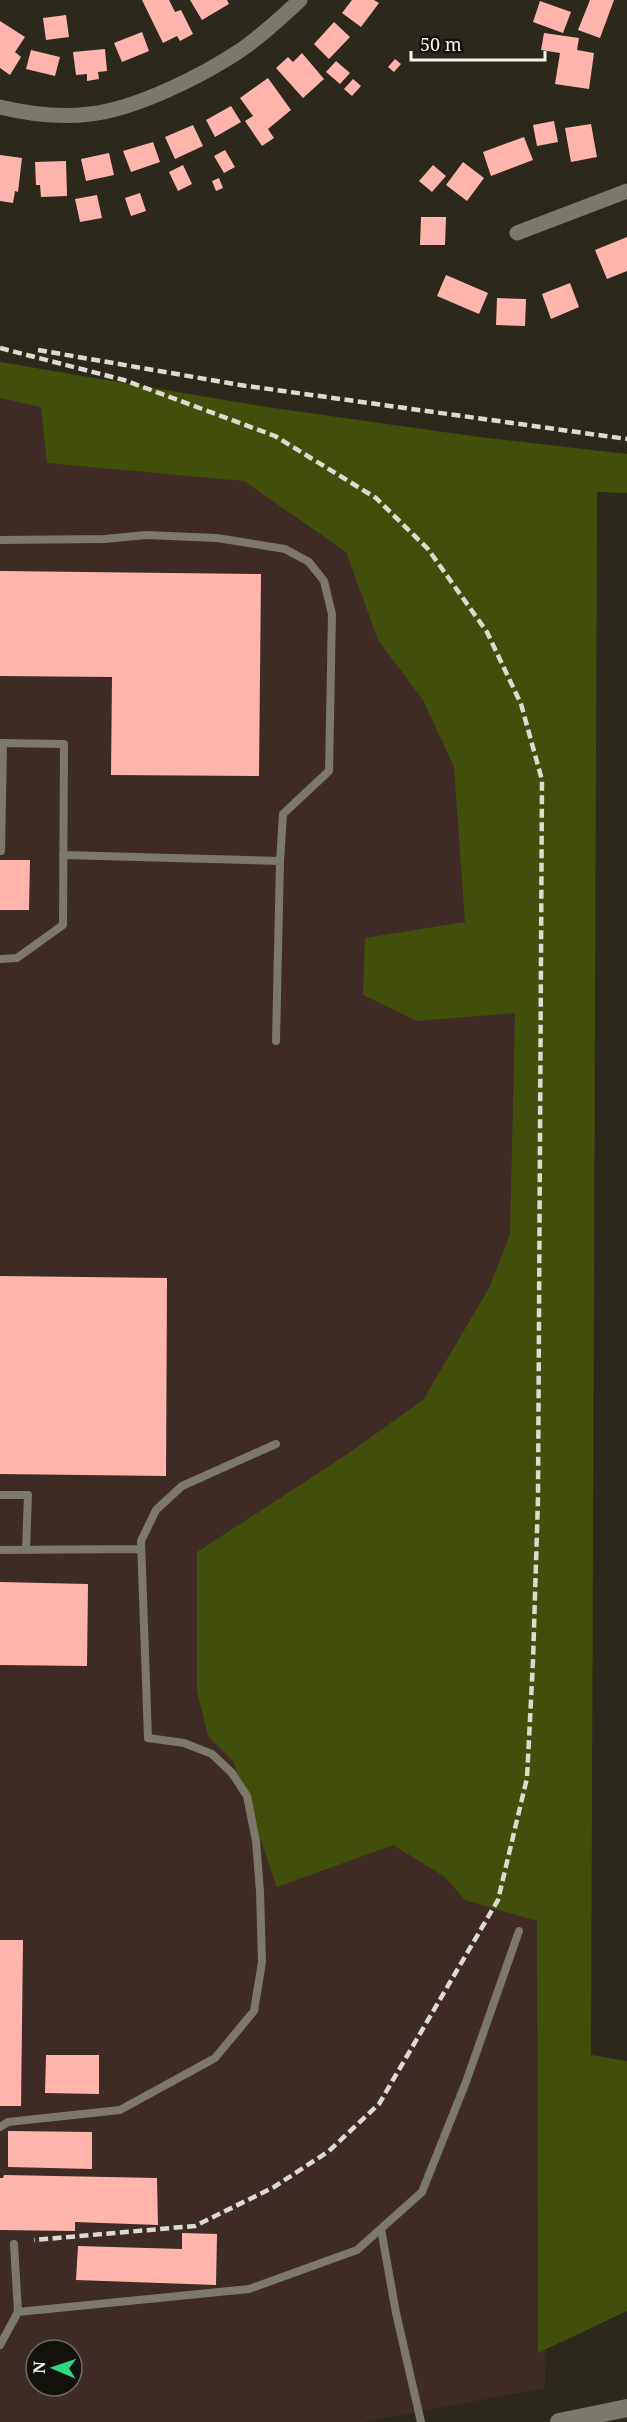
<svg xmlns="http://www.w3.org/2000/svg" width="627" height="2422" viewBox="0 0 627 2422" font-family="'Noto Serif',serif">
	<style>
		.commercial { fill: #3e2b26; fill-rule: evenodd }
		.green { fill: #414f0a }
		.building { fill: #ffb5ab }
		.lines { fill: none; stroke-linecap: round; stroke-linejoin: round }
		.service { stroke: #7c786a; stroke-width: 8 }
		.minor { stroke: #7c786a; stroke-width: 15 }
		.tertiary { stroke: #7c786a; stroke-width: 18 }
		.rail { stroke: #dcdad1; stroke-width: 4.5; stroke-dasharray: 9 4.5; stroke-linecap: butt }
	</style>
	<rect width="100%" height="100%" fill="#2c291c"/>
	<path class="commercial" d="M0,361L575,474L545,2388L364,2422H0ZM36,2350H72V2386H36Z"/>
	<path class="green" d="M0,362L260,406L479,437L627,454V493L597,492L591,2055L627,2061V2311L538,2353L537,1921L465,1900L445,1877L393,1845L277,1887L233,1761L208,1736L197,1691V1552L346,1455L423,1400L489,1288L510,1235L515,1013L417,1021L363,995L365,938L465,922L454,767L423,700L378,640L346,552L244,481L47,463L41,407L0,398Z"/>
	<path class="building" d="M142,0H169L175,12L181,10L193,34L180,41L177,36L163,43Z
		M190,0H227L229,4L202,20Z
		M352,0H374L379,3L361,27L342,13Z
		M590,0H614L600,38L578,30Z
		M540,1L571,12L563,33L533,22Z
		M66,15L69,37L46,40L43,18Z
		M0,21L25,37L15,52L21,57L10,75L0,68Z
		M334,22L350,37L329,59L314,44Z
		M142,32L149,51L122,62L114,43Z
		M544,33L579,38L577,50L594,53L589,89L555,84L560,53L541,50Z
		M105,49L107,71L98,72L99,79L87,81V74L76,75L73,52Z
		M31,50L60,57L55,76L26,69Z
		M302,53L324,79L303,98L276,68L288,57L293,62Z
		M395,59L401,64L394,72L388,67Z
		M336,61L350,73L340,84L326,72Z
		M268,78L291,110L268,129L274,138L262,146L245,121L253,116L240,98Z
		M353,79L361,86L352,96L344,89Z
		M231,106L241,122L215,137L206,120Z
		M554,121L558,142L537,146L533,125Z
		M591,124L597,157L571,162L565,128Z
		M193,125L203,146L175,159L165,137Z
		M524,137L533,160L491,176L483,152Z
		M153,142L160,162L131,172L123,151Z
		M225,150L235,167L224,173L214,156Z
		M109,153L114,175L86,181L81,159Z
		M0,155L22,158L18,192L15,191L13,203L0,201Z
		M66,161L67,196L41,197L40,185H36L35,162Z
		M463,162L484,178L467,201L446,185Z
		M183,165L192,184L178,191L169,172Z
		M433,165L446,176L432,192L419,181Z
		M219,178L223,188L216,191L212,181Z
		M140,193L146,211L131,216L125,198Z
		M97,195L102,218L80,222L75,199Z
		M421,217H446L445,245H420Z
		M627,237V271L607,279L595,250Z
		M446,275L488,293L479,314L437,296Z
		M570,283L579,307L551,319L542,294Z
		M497,298L526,299L525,326L496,325Z
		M0,571L261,574L259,776L111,775L112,677L0,676Z
		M0,860H30L29,910H0Z
		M0,1276L167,1278L166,1476L0,1474Z
		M0,1582L88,1584L87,1666L0,1665Z
		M0,1940H23L21,2106H0Z
		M46,2055H99V2094L45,2093Z
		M8,2131L92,2132V2169L8,2167Z
		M4,2175L157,2178L158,2225L75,2222V2231L0,2230V2178H3Z
		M182,2233L217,2234L216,2285L76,2280L78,2246L182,2249Z"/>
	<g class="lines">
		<path class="service" d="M0,540L105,539L146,535L217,538L285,549L309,562L324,581L332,614L329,771L283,814L280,861
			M0,743L64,744L63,925L17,958L0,959
			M1,851L3,743
			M63,855L280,861L276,1041
			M0,1495H28L26,1550
			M0,1550L141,1549
			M0,2127L8,2122L120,2110L215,2058L254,2011L262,1962L260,1891L256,1841L247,1796L232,1773L212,1754L184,1743L148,1738L141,1541L156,1510L182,1486L276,1444
			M381,2229L396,2313L421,2422
			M14,2244L18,2312
			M0,2345L18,2312L249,2289L357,2250L422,2192L466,2082L519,1931"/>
		<path class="minor" d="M0,107C29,114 60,118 90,114C136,109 202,76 241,50C262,35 281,18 300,0
			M517,233L627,191"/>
		<path class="tertiary" d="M559,2422L627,2408"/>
		<path class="rail" d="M0,348L124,380L275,436L376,498L428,549L487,632L521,704L542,780L538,1498L533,1661L527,1778L498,1900L379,2104L329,2151L274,2187L195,2226L34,2240
			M38,350L240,385L627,439"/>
	</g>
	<g transform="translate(54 2368) rotate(272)"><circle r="28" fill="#13110c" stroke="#6e6c66" stroke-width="1.5"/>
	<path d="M0-4.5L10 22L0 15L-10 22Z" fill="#2ed883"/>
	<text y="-9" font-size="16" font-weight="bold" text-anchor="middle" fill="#f6f4ec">N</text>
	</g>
	<path d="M411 51v9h134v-9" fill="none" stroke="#f6f4ec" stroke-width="3"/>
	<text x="420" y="51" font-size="18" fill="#f6f4ec" stroke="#13110c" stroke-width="4.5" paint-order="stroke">50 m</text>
</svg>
